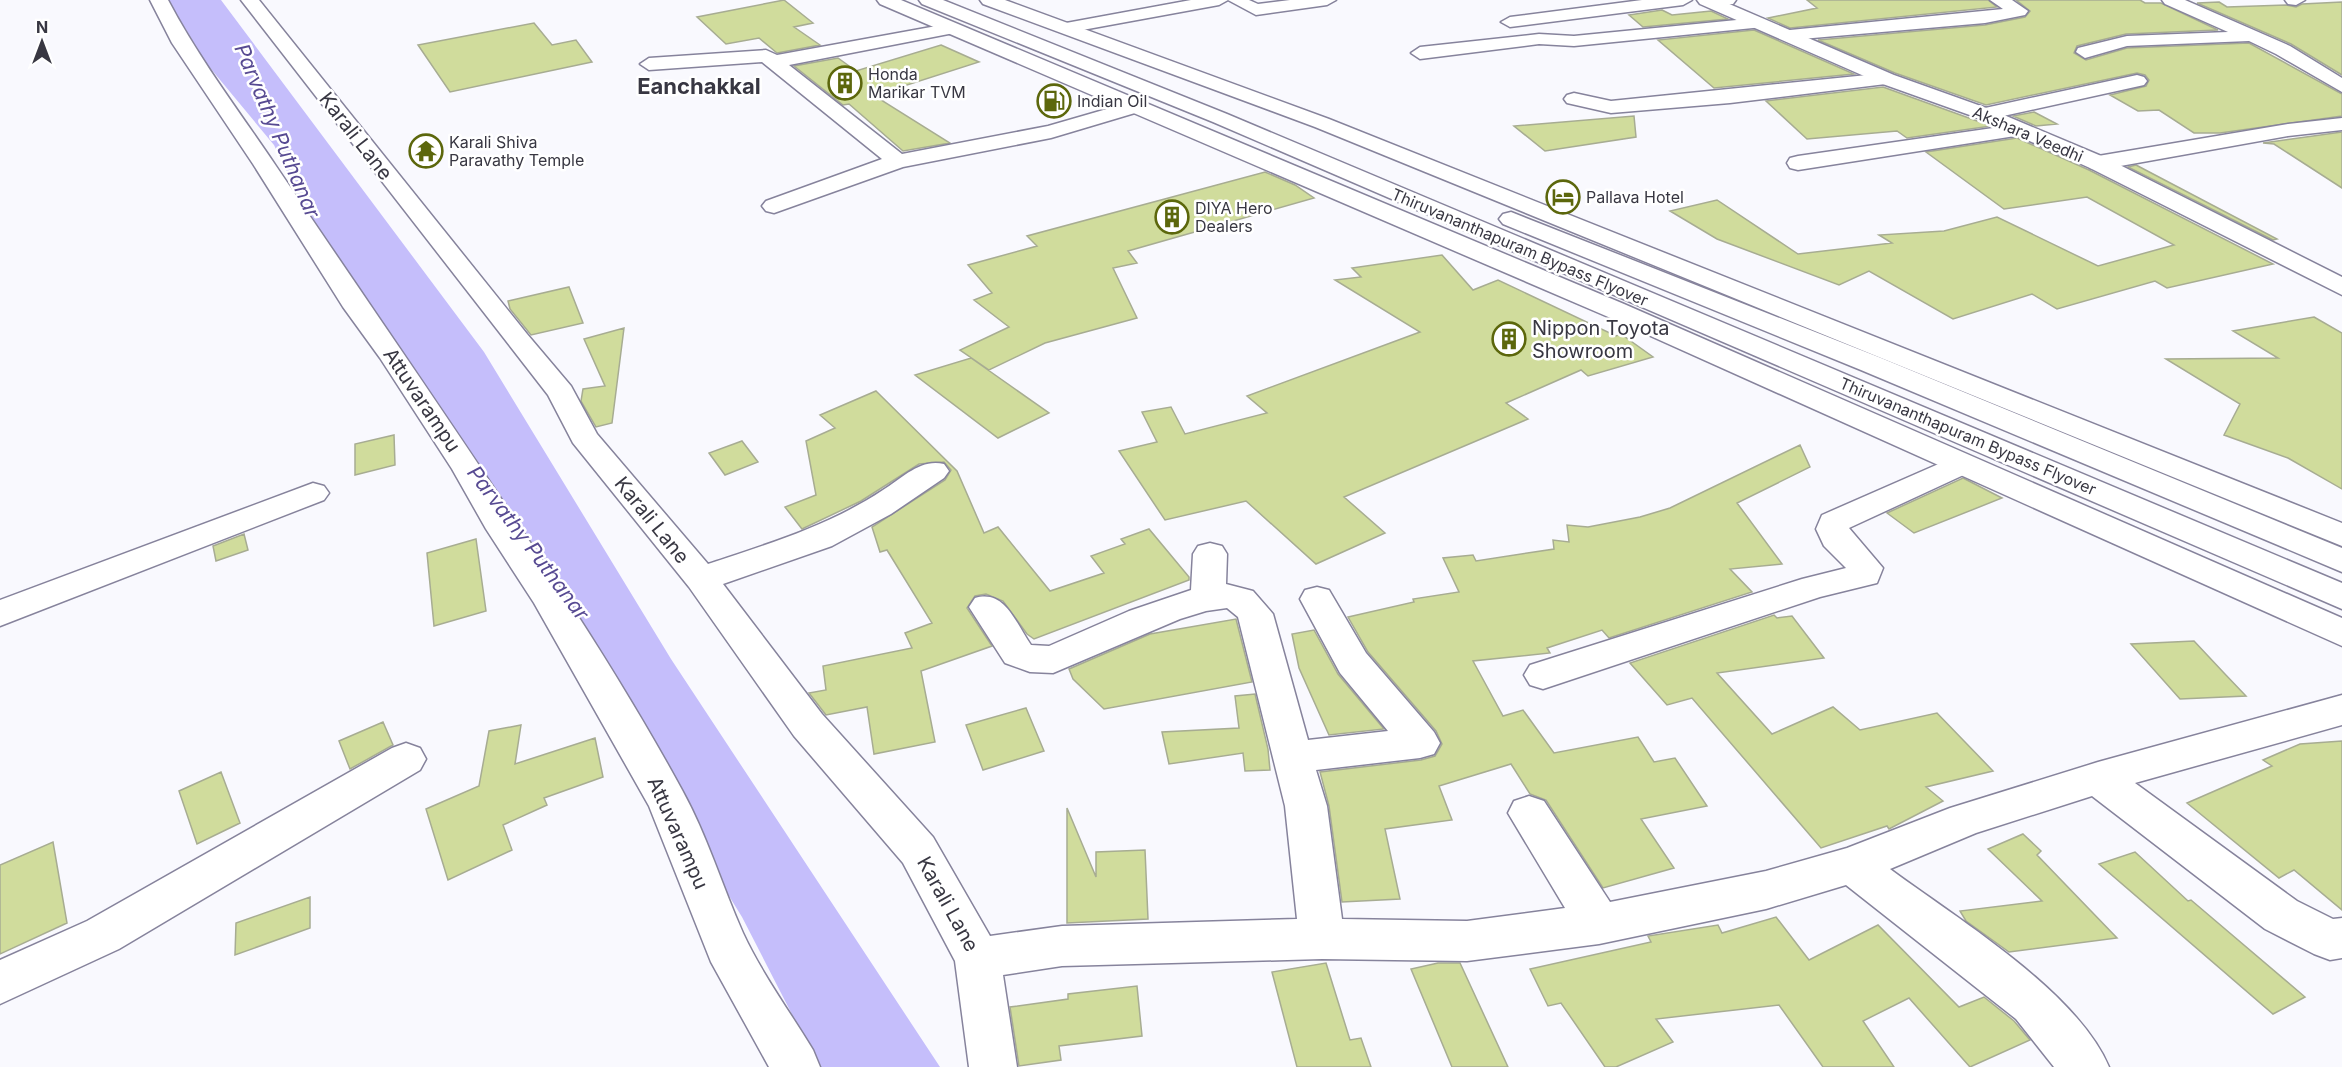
<svg xmlns="http://www.w3.org/2000/svg" width="2342" height="1067" viewBox="0 0 2342 1067" font-family="Inter,sans-serif">
	<style>
		.water { fill: #c5befb }
		.building { fill: #d0dc9c; stroke: #a7ac92; stroke-width: 1.5 }
		.lines { fill: none; stroke-linecap: round; stroke-linejoin: round }
		.minor-casing { stroke: #86839c; stroke-width: 3 }
		.tertiary-casing { stroke: #86839c; stroke-width: 3 }
		.trunk-casing { stroke: #86839c; stroke-width: 3 }
		.minor { fill: #fff; fill-rule: evenodd }
		.tertiary { fill: #fff; fill-rule: evenodd }
		.trunk { fill: #fff; fill-rule: evenodd }
		.labels { text-anchor: middle; stroke-width: 5; stroke-linejoin: round; paint-order: stroke }
		.far-poi-label { font-size: 16px; fill: #383742; stroke: #fff; text-anchor: start }
		.far-street-label { font-size: 16px; fill: #383742; stroke: #fff }
		.street-label { font-size: 20px; fill: #383742; stroke: #fff }
		.poi-label { font-size: 20px; fill: #383742; stroke: #fff; text-anchor: start }
		.water-label { font-size: 21px; font-style: italic; fill: #574a92; stroke: #fff }
		.far-district-label { font-size: 22px; font-weight: bold; fill: #383742; stroke: #fff }
	</style>
	<rect width="100%" height="100%" fill="#f9f9fe"/>
	<path class="water" d="M168,0H221L484,352L671,659L940,1067H819L742,917L558,618L351,306L274,145L206,63Z"/>
	<path class="building" d="M784,0L813,23L794,27L820,45L777,53L759,38L726,44L697,17Z
		M1807,0H1988L1997,7L1790,28L1768,18L1817,8Z
		M2016,0H2140L2145,3H2161L2218,30L2126,34L2077,46L2074,53L2086,60L2127,48L2249,43L2342,94V116L2220,133H2194L2159,110L2138,111L2110,95L2146,86L2149,80L2145,75L2137,73L1986,105L1895,73L1818,40L1985,25L2025,17L2030,11Z
		M2219,2L2227,7L2286,5L2296,7L2302,4L2342,2V75L2291,44L2197,3Z
		M1662,10L1672,15L1711,11L1728,19L1643,27L1629,15Z
		M534,23L552,45L576,40L592,62L450,92L418,45Z
		M1754,30L1854,74L1714,88L1658,40Z
		M941,45L979,62L885,92L893,98L881,100L950,143L903,151L849,104L843,105L794,66L838,58L856,71Z
		M1883,87L1991,126L1907,138L1897,131L1807,139L1766,101Z
		M2034,112L2057,124L2036,126L2013,116Z
		M1634,116L1636,137L1545,151L1514,126Z
		M2342,132V188L2274,144L2263,143Z
		M2017,138L2089,170L2273,264L2167,288L2155,281L2057,309L2032,294L1953,319L1869,271L1839,285L1717,239L1670,211L1717,200L1798,254L1892,243L1879,235L1944,231L1997,217L2098,266L2174,245L2087,197L2004,209L1926,152Z
		M2136,165L2277,239L2273,240L2128,167Z
		M1265,172L1295,185L1314,198L1128,251L1137,263L1113,268L1137,318L1045,343L989,370L960,350L1009,327L974,300L992,293L968,265L1037,246L1027,236Z
		M1442,255L1473,290L1498,280L1616,336L1621,334L1653,357L1588,376L1581,370L1506,403L1528,419L1344,497L1385,533L1316,564L1246,501L1165,520L1119,451L1157,442L1142,412L1171,407L1185,434L1267,413L1247,396L1420,332L1335,280L1361,277L1352,268Z
		M569,287L583,323L531,335L510,309L508,301Z
		M2314,317L2342,333V489L2288,458L2224,435L2240,404L2166,359L2278,358L2233,331Z
		M624,328L612,423L596,427L581,401L583,389L605,386L584,339Z
		M971,358L1049,413L998,438L915,375Z
		M876,391L957,471L984,533L998,527L1050,591L1104,573L1091,556L1125,544L1121,539L1149,529L1189,577V580L1034,639L1027,634L1003,601L986,594L975,596L967,608L992,646L921,671L935,742L874,754L867,707L826,715L809,693L826,690L823,666L912,648L905,633L932,623L887,550L880,552L872,527L945,480L951,470L944,462L919,464L861,501L802,529L785,507L816,495L806,441L835,428L820,415Z
		M394,435L395,465L355,475V444Z
		M742,441L758,462L725,475L709,453Z
		M1800,445L1810,467L1737,503L1782,564L1730,569L1752,592L1609,638L1602,630L1547,648L1550,653L1473,661L1503,716L1523,710L1554,753L1638,737L1654,762L1675,758L1707,806L1641,819L1674,868L1603,888L1546,800L1530,794L1511,764L1439,786L1452,820L1385,829L1400,899L1342,902L1329,806L1320,772L1421,760L1435,756L1442,744L1436,731L1368,652L1348,617L1414,602L1413,599L1459,592L1443,558L1473,555L1476,561L1554,549L1553,540L1569,542L1567,525L1588,527L1640,517L1670,508Z
		M1963,478L2002,498L1914,533L1887,513Z
		M244,534L248,550L216,561L213,546Z
		M476,539L486,611L434,626L427,553Z
		M1774,615L1777,618L1792,616L1824,658L1717,673L1772,734L1833,707L1860,730L1937,713L1993,771L1926,787L1943,801L1889,829L1887,826L1821,848L1692,698L1667,705L1630,663Z
		M1236,619L1252,682L1104,709L1073,679L1069,669L1150,634Z
		M1314,630L1338,674L1384,729L1329,735L1299,668L1292,634Z
		M2194,641L2224,673L2246,696L2180,699L2131,644Z
		M1255,694L1268,749L1270,770L1245,771L1243,753L1169,764L1162,732L1239,728L1235,696Z
		M1026,708L1044,751L983,770L966,725Z
		M383,722L393,745L350,769L339,741Z
		M521,725L515,764L595,738L603,777L544,798L547,805L503,825L512,850L448,880L426,809L479,786L489,731Z
		M2342,741V910L2294,870L2279,878L2187,803L2272,766L2263,760L2300,744Z
		M221,772L240,823L197,844L179,791Z
		M1067,808L1096,877V852L1145,850L1148,919L1067,923Z
		M2023,834L2041,851L2037,855L2117,938L2009,952L1966,921L1960,911L2042,901L1988,849Z
		M53,842L67,923L0,954V865Z
		M2135,852L2188,901L2191,900L2305,997L2273,1014L2099,864Z
		M310,897V928L235,955L236,923Z
		M1776,917L1809,960L1878,925L1959,1007L1984,997L2014,1021L2030,1040L1970,1067L1909,998L1863,1021L1894,1067H1823L1779,1005L1656,1019L1673,1042L1616,1067H1605L1561,1003L1548,1006L1530,969L1651,942L1648,936L1718,925L1722,933Z
		M1326,963L1350,1040L1361,1038L1371,1067H1297L1272,972Z
		M1438,963H1460L1508,1067H1452L1411,969Z
		M1137,986L1142,1036L1059,1046L1061,1060L1019,1066L1010,1007L1068,999V994Z"/>
	<g class="lines">
		<g class="minor-casing">
			<path id="minor" d="M150,0H168C199,59 239,111 276,166C371,307 468,446 560,588C603,654 645,722 682,790C707,835 722,886 743,933C762,974 790,1012 813,1050L820,1067H769L711,962L649,806L534,603L486,529L452,469L380,358L343,307L253,164L172,43Z
				M241,0H259L527,334L571,386L597,434L708,564C768,544 829,526 883,490C902,478 921,458 944,464L949,471L944,478L891,514L832,546L723,584L822,714L933,837L990,936L1062,926L1297,919L1285,806L1238,617L1227,608L1206,611L1180,619L1053,673L1030,672L1005,663L969,607L975,598C1005,589 1015,622 1031,645L1049,646L1129,611L1191,590L1193,554L1198,546L1210,543L1222,546L1227,554L1226,584L1253,591L1273,614L1308,740L1388,731L1340,673L1300,599L1305,590L1317,587L1329,590L1366,653L1434,732L1440,743L1434,754L1420,758L1316,770L1327,806L1342,919L1467,921L1565,908L1508,813L1514,801L1529,796L1544,801L1610,902L1766,871L1847,848L1950,808L2098,762L2342,695V725L2135,783L2297,901L2333,919L2342,918V958L2330,960L2314,954L2265,929L2092,796L1976,833L1890,869C1956,918 2077,991 2109,1067H2054L2016,1019L1846,885L1766,909L1599,944L1467,961L1322,959L1062,966L1003,975L1017,1067H969L955,961L903,863L794,736L689,587L573,443L548,395Z
				M1191,0H1249L1258,4L1290,0H1336L1327,5L1256,15L1228,0L1219,5L1066,33L1057,28L1066,23Z
				M1642,0H1692L1683,5L1510,27L1501,22L1510,17Z
				M1708,0H1736L1733,4L1709,6Z
				M1990,0H2012L2028,11L2025,15L1985,23L1790,40L1781,35L1790,30L2003,9Z
				M2162,0H2185L2290,46L2342,78V92L2276,54L2249,41L2127,46L2085,58L2076,52L2078,48L2127,36L2228,32L2165,4Z
				M2285,0H2305L2296,5L2288,4Z
				M1757,18L1763,19L1766,23L1763,27L1574,46L1539,44L1420,59L1411,53L1420,47L1539,34L1574,36Z
				M953,23L962,28L959,32L789,65L902,154L1048,126L1138,100L1145,102L1148,106L1145,110L1051,138L903,167L774,213L766,211L762,206L766,201L882,159L762,62L649,70L640,64L649,58L766,50L777,55Z
				M1887,73L1897,79L1894,83L1730,103L1611,113L1567,103L1564,99L1567,95L1574,93L1611,101Z
				M2137,75L2144,77L2147,81L2144,85L1985,120L1978,118L1975,114L1978,110L1985,108Z
				M2342,118V130L2288,136L2098,170L2090,168L2087,163L2090,158L2098,156L2288,124Z
				M2021,124L2028,126L2031,130L2028,134L1798,170L1790,168L1787,163L1790,158L1798,156Z
				M1959,455L1970,458L1974,465L1970,472L1849,528L1883,568L1877,583L1820,597L1543,689L1530,685L1524,675L1530,665L1802,579L1846,568L1824,546L1816,529L1822,515Z
				M313,483L324,486L329,493L324,500L0,626V600Z
				M406,743L420,748L426,759L420,770L119,949L0,1004V960L87,921L392,748Z"/>
		</g>
		<g class="tertiary-casing">
			<path id="tertiary" d="M877,0H901L1624,304L2342,618V646L1606,316L880,4Z
				M980,0H1005L1329,119L2342,523V546L1315,127L983,4Z
				M1697,0H1720L1894,75L1992,110L2106,158L2342,277V295L2090,168L1978,118L1880,83L1700,4Z"/>
		</g>
		<g class="trunk-casing">
			<path id="trunk" d="M919,0H943L1227,114L2342,583V609L1213,122L922,4Z
				M1511,212L1881,358L2342,548V572L1861,370L1503,224L1499,219L1503,214Z"/>
		</g>
		<use href="#minor" class="minor"/>
		<use href="#tertiary" class="tertiary"/>
		<use href="#trunk" class="trunk"/>
	</g>
	<defs>
		<g id="building-ring" transform="scale(1.725)"><circle r="9.5" fill="#fff" stroke="#5c670c" stroke-width="1.5"/><path d="M-4-6H4V6H1V3H-1V6H-4ZM-2.5-4.3h1.7v1.8h-1.7ZM.8-4.3h1.7v1.8H.8ZM-2.5-1h1.7V.8h-1.7ZM.8-1h1.7V.8H.8Z" fill="#5c670c"/></g>
		<g id="fuel-ring" transform="scale(1.725)"><circle r="9.5" fill="#fff" stroke="#5c670c" stroke-width="1.5"/><path d="M-5.5-6h7V0h2V4h1.3V-2.5L3-4.5l.8-.8L6-3V5H2.5V1h-1V6h-7ZM-4.2-4.7v3.2H.2V-4.7Z" fill="#5c670c"/></g>
		<g id="temple-ring" transform="scale(1.725)"><circle r="9.5" fill="#fff" stroke="#5c670c" stroke-width="1.5"/><path d="M0-6L5-2H3V0L6.5 2.5H4V6H1.5V3h-3V6H-4V2.5H-6.5L-3 0V-2H-5Z" fill="#5c670c"/></g>
		<g id="hotel-ring" transform="scale(1.725)"><circle r="9.5" fill="#fff" stroke="#5c670c" stroke-width="1.5"/><path d="M-6-4.5h1.5V1H6V5H4.5V3h-9V5H-6ZM-4 0a1.8 1.8 0 1 1 3.6 0ZM.5 0V-2.5h3Q6-2.5 6 0Z" fill="#5c670c"/></g>
	</defs>
	<g fill-rule="evenodd">
		<use href="#building-ring" x="845" y="83"/>
		<use href="#fuel-ring" x="1054" y="101"/>
		<use href="#temple-ring" x="426" y="151"/>
		<use href="#hotel-ring" x="1563" y="197"/>
		<use href="#building-ring" x="1172" y="217"/>
		<use href="#building-ring" x="1509" y="339"/>
	</g>
	<g class="labels">
		<g class="far-poi-label">
			<text x="868" y="80">Honda<tspan x="868" dy="18">Marikar TVM</tspan></text>
			<text x="1077" y="107">Indian Oil</text>
			<text x="449" y="148">Karali Shiva<tspan x="449" dy="18">Paravathy Temple</tspan></text>
			<text x="1586" y="203">Pallava Hotel</text>
			<text x="1195" y="214">DIYA Hero<tspan x="1195" dy="18">Dealers</tspan></text>
		</g>
		<g class="far-street-label">
			<text transform="translate(2028 134) rotate(23)" y="6">Akshara Veedhi</text>
			<text transform="translate(1520 247) rotate(23)" y="6">Thiruvananthapuram Bypass Flyover</text>
			<text transform="translate(1968 436) rotate(23)" y="6">Thiruvananthapuram Bypass Flyover</text>
		</g>
		<g class="street-label">
			<text transform="translate(356 136) rotate(52)" y="7">Karali Lane</text>
			<text transform="translate(422 400) rotate(56)" y="7">Attuvarampu</text>
			<text transform="translate(652 520) rotate(51)" y="7">Karali Lane</text>
			<text transform="translate(678 833) rotate(66)" y="7">Attuvarampu</text>
			<text transform="translate(948 904) rotate(61)" y="7">Karali Lane</text>
		</g>
		<g class="poi-label">
			<text x="1532" y="335">Nippon Toyota<tspan x="1532" dy="23">Showroom</tspan></text>
		</g>
		<g class="water-label">
			<text transform="translate(277 131) rotate(67)" y="7">Parvathy Puthanar</text>
			<text transform="translate(528 543) rotate(53)" y="7">Parvathy Puthanar</text>
		</g>
		<g class="far-district-label">
			<text x="699" y="94">Eanchakkal</text>
		</g>
	</g>
	<g transform="translate(42 42)" stroke="#ffffff" stroke-width="4.5" paint-order="stroke">
	<path d="M0-4.5L10 22L0 15L-10 22Z" fill="#383742"/>
	<text y="-9" font-size="16" font-weight="bold" text-anchor="middle" fill="#383742">N</text>
	</g>
</svg>
